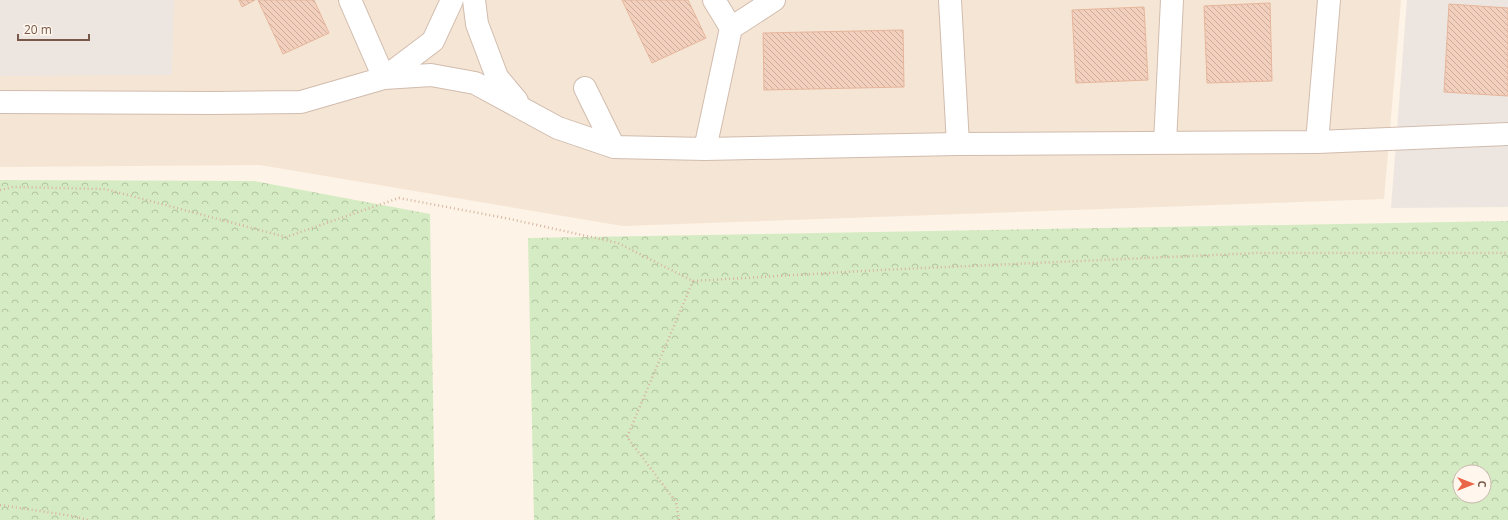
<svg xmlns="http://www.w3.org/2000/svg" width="1508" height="520" viewBox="0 0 1508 520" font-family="'Open Sans',sans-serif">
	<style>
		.residential { fill: #f5e5d4 }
		.industrial { fill: #ede6e0 }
		.forest { fill: url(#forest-crowns); fill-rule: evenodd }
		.building { fill: url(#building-back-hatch); stroke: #e6b69c }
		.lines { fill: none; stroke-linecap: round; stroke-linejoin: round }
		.minor-casing { stroke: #d1bcae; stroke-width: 24 }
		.path { stroke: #d8b39f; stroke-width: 2.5; stroke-dasharray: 1 3; stroke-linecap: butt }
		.minor { stroke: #fff; stroke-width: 22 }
	</style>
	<defs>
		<pattern id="forest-crowns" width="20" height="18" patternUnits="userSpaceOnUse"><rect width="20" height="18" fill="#d5ebc3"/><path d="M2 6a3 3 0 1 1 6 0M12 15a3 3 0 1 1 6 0" fill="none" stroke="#b2c1a0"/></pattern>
		<pattern id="building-back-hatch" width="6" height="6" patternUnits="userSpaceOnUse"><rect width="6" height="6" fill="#f3d0bd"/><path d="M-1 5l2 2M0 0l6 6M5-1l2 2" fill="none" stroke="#caac9c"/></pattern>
	</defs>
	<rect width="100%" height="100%" fill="#fdf3e6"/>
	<path class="residential" d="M0,0H1401L1384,199L623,226L260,165L0,167Z"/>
	<path class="industrial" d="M0,0H174L172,75L0,76Z
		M1407,0H1508V207L1391,208Z"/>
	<path class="forest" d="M0,180L254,181L430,214L435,520H0Z
		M1508,221V520H534L528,238ZM1460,472H1484V496H1460Z"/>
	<path class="building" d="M239,0H255L242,7Z
		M258,0H314L329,33L283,54Z
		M622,0H688L706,38L652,63Z
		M1270,3L1272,81L1207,83L1204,6Z
		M1449,4L1508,8V96L1444,92Z
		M1144,7L1148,80L1076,83L1072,10Z
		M903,30L904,87L764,90L763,33Z"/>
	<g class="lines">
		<g class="minor-casing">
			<path id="minor" d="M350,0L384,78
				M474,0L477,24L497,77L517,101
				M714,0L731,28
				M950,0L958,144
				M384,78L433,41L452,0
				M585,88L614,147
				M0,102L213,103L301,102L384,78L431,75L475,83L558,128L614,147L705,149L958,144L1317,142L1508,134
				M1317,142L1329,0
				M1165,143L1172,0
				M705,149L731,28L774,0"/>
		</g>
		<path class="path" d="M0,190L13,187L105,189L286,237L399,198L510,219L618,243L693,281L880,270L1257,253H1508
			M0,505L73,516L88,520
			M679,520L676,502L627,437L693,281"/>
		<use href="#minor" class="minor"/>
	</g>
	<g transform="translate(1472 484) rotate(90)"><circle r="19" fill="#fff7ed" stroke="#c9b7ac"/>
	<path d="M0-3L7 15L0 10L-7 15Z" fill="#ea6648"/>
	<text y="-6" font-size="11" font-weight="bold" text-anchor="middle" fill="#77584a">С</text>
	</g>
	<path d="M18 34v6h71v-6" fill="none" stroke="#77584a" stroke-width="2"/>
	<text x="24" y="34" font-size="12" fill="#77584a" stroke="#fff7ed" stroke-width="3" paint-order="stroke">20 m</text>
</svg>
